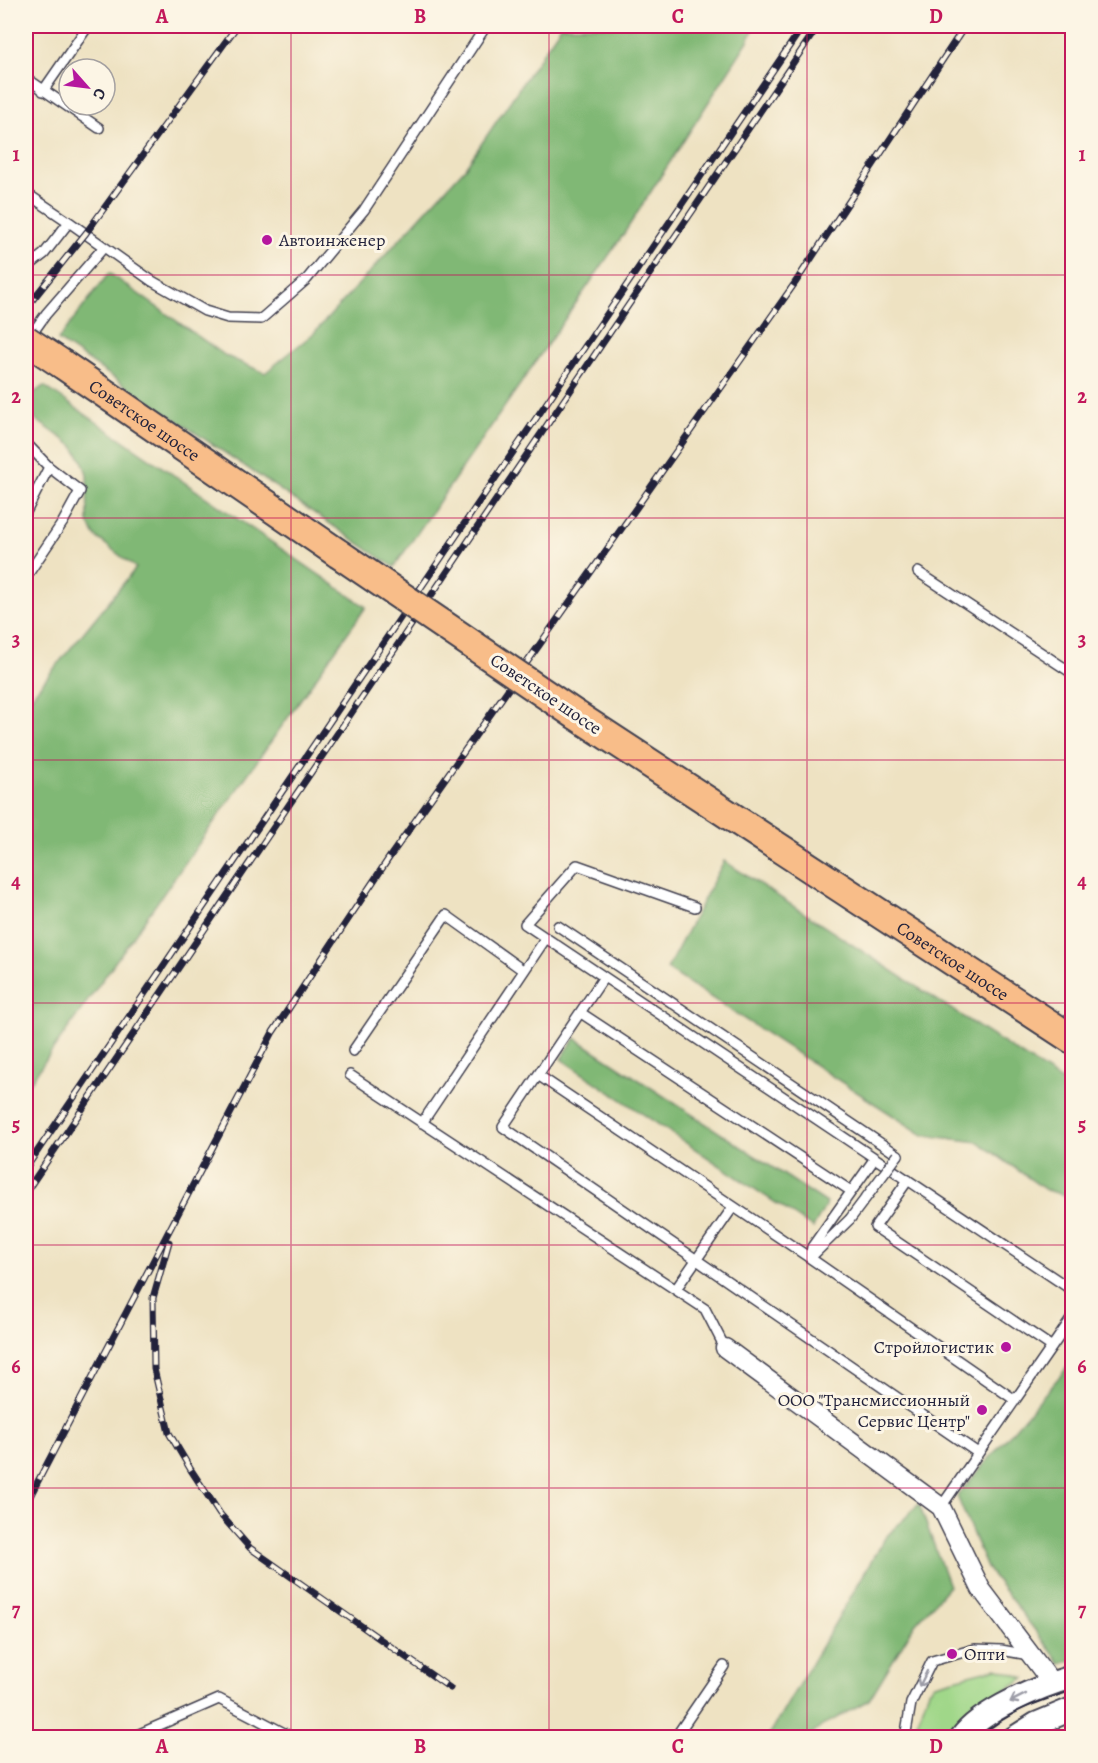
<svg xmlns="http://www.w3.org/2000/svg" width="1098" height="1763" viewBox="0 0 1098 1763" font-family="Alegreya,serif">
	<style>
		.green { fill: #a0d789; stroke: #617c62; stroke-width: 1.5 }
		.forest { fill: #80b875; stroke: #516d58; stroke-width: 1.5 }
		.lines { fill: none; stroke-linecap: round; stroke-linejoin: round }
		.service-casing { stroke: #413f4f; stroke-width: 12 }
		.minor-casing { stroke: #413f4f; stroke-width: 21 }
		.tertiary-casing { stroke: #413f4f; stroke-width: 26 }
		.primary-casing { stroke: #413f4f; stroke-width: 32 }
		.service { stroke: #fff; stroke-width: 9 }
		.minor { stroke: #fff; stroke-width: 18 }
		.tertiary { stroke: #fff; stroke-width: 22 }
		.primary { stroke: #f8bd89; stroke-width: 28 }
		.tram { stroke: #22223b; stroke-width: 1.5 }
		.rail-casing { stroke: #22223b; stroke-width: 7 }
		.rail { stroke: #fcf5e5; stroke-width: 4.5; stroke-dasharray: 14; stroke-linecap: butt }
		.service-bridge-casing { stroke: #413f4f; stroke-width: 12; stroke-linecap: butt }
		.primary-bridge-casing { stroke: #413f4f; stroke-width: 32; stroke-linecap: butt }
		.service-bridge { stroke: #fff; stroke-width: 9 }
		.primary-bridge { stroke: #f8bd89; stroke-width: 28 }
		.oneway { stroke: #9c9ca7 }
		.grid { fill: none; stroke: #c2185b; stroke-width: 1.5; stroke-opacity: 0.55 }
		.poi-dot { fill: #b5179e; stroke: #fcf5e5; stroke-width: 2 }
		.labels { text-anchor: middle; stroke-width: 6; stroke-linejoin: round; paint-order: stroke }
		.poi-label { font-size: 18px; fill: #22223b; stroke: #fcf5e5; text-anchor: start }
		.street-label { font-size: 18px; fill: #22223b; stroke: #fcf5e5 }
		.neatline { fill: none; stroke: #c2185b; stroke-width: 2 }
		.grid-label { font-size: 20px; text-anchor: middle; font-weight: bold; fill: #c2185b }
	</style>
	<rect width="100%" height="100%" fill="#fcf5e5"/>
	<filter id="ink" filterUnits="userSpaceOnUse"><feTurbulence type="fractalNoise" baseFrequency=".0167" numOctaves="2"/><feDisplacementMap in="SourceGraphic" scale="12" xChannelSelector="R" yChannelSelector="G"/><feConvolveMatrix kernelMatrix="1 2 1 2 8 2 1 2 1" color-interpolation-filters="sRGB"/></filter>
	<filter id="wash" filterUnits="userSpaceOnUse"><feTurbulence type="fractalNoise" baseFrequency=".008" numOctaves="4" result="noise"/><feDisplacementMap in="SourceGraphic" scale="24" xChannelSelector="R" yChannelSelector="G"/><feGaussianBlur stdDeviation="1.35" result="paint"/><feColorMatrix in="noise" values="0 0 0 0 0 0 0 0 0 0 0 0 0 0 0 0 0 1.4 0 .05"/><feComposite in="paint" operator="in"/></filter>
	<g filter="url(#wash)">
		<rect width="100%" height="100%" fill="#eee2c2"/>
		<path class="green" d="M997,1668L1025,1678L972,1710L946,1737H912L929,1690L935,1684Z"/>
		<path class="forest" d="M561,26H755L748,41L623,235L394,567L58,340L109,273L226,356L265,373L314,333L465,168Z
			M44,386L366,607L26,1088V703L136,568L95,536L88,522L87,474L82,460L73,446L32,417L28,405L31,395Z
			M724,861L1072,1088V1197L1046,1190L978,1142L923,1135L667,969Z
			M575,1038L827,1203L813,1228L561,1059Z
			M1072,1362V1660L1061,1664L987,1568L957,1496Z
			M919,1504L949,1586L915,1624L869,1700L822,1726L809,1737H768L885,1538Z"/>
	</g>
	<g filter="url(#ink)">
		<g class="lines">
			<g class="service-casing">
				<path id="service" d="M26,78L99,128
					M43,91L88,26
					M26,193L69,222
					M26,268L44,254L69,222L152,281L205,311L228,318L261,319L307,279L364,210L486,26
					M29,338L46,314L104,247
					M26,443L49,467L80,491L63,522L26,577
					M26,512L49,467
					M918,572L1072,673
					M695,907L577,865L525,924L1072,1290
					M558,926L898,1155
					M604,977L503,1127L978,1453
					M581,1013L851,1191
					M353,1051L446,915L524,971
					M350,1075L705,1309L725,1348
					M538,1075L810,1258L1015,1400
					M422,1123L546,938
					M908,1180L875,1227L1052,1347
					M850,1219L810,1258L812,1247L875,1158
					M676,1289L733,1207
					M941,1507L1072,1318
					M130,1738L219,1699L286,1734L287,1738
					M675,1738L724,1666
					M905,1738L911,1703L932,1661L975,1649L1001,1650L1029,1655"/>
			</g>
			<g class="minor-casing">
				<path id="minor" d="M725,1348L941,1507L981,1589L1052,1683"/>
			</g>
			<g class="tertiary-casing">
				<path id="tertiary" d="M961,1738C981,1710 1041,1686 1072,1677
					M1014,1738L1036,1724L1072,1709"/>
			</g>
			<g class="primary-casing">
				<g id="primary">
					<path id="s1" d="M62,364L339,554"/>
					<path id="s2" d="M576,715L1072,1039"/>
				</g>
			</g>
			<use href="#service" class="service"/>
			<use href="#minor" class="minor"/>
			<use href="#tertiary" class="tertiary"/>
			<use href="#primary" class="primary"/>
			<path class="tram" d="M978,1738C1012,1710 1032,1704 1072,1691"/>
			<g class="rail-casing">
				<path id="rail" d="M26,308L86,233L237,26
					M26,1168L803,26
					M26,1192L818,26
					M169,1242L153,1298L154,1369L169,1433L191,1470L220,1514L250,1548L450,1688
					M26,1504L273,1032L391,855L795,283L965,26"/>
			</g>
			<use href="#rail" class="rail"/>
			<g class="service-bridge-casing">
				<path id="service-bridge" d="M850,1219L898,1155"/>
			</g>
			<g class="primary-bridge-casing">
				<path id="primary-bridge" d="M26,340L62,364
					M339,554L576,715"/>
			</g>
			<use href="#service-bridge" class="service-bridge"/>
			<use href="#primary-bridge" class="primary-bridge"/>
		</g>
		<defs><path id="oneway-shaft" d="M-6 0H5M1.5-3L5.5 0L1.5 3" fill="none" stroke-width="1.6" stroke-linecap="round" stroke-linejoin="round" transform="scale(1.5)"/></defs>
		<g class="oneway">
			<use href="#oneway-shaft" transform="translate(923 1679) rotate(116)"/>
			<use href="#oneway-shaft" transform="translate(1018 1698) rotate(153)"/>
		</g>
	</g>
	<path class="grid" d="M291,26V1738M549,26V1738M807,26V1738M26,275H1072M26,518H1072M26,760H1072M26,1003H1072M26,1245H1072M26,1488H1072"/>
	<g class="poi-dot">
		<circle cx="267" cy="240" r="6"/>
		<circle cx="1006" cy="1347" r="6"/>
		<circle cx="982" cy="1410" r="6"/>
		<circle cx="952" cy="1654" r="6"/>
	</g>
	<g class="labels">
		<g class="poi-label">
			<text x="279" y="246">Автоинженер</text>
			<text x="994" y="1353" text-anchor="end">Стройлогистик</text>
			<text x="970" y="1406" text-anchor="end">ООО "Трансмиссионный<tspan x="970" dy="21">Сервис Центр"</tspan></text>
			<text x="964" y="1660">Опти</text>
		</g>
		<g class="street-label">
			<text dy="6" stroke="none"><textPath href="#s1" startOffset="100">Советское шоссе</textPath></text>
			<text transform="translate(546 694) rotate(34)" y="6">Советское шоссе</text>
			<text dy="6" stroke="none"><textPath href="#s2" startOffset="450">Советское шоссе</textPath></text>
		</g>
	</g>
	<rect width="1098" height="1763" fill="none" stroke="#fcf5e5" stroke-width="66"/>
	<g transform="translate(87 87) rotate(118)"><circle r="28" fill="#fcf5e5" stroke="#a5a1a1" stroke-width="1.5"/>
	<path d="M0-4.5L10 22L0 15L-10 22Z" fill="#b5179e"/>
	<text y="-9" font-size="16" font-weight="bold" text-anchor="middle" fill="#22223b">С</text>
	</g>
	<rect x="33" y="33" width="1032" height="1697" class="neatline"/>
	<g class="grid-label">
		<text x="162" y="23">A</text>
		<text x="420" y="23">B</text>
		<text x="678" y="23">C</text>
		<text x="936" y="23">D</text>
		<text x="16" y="161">1</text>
		<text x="1082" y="161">1</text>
		<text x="16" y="403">2</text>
		<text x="1082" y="403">2</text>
		<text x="16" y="646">3</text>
		<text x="1082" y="646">3</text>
		<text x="16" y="888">4</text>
		<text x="1082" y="888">4</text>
		<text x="16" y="1131">5</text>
		<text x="1082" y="1131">5</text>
		<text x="16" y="1373">6</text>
		<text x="1082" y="1373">6</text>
		<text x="16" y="1616">7</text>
		<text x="1082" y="1616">7</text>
		<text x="162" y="1753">A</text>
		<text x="420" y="1753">B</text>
		<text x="678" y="1753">C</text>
		<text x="936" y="1753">D</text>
	</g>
</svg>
